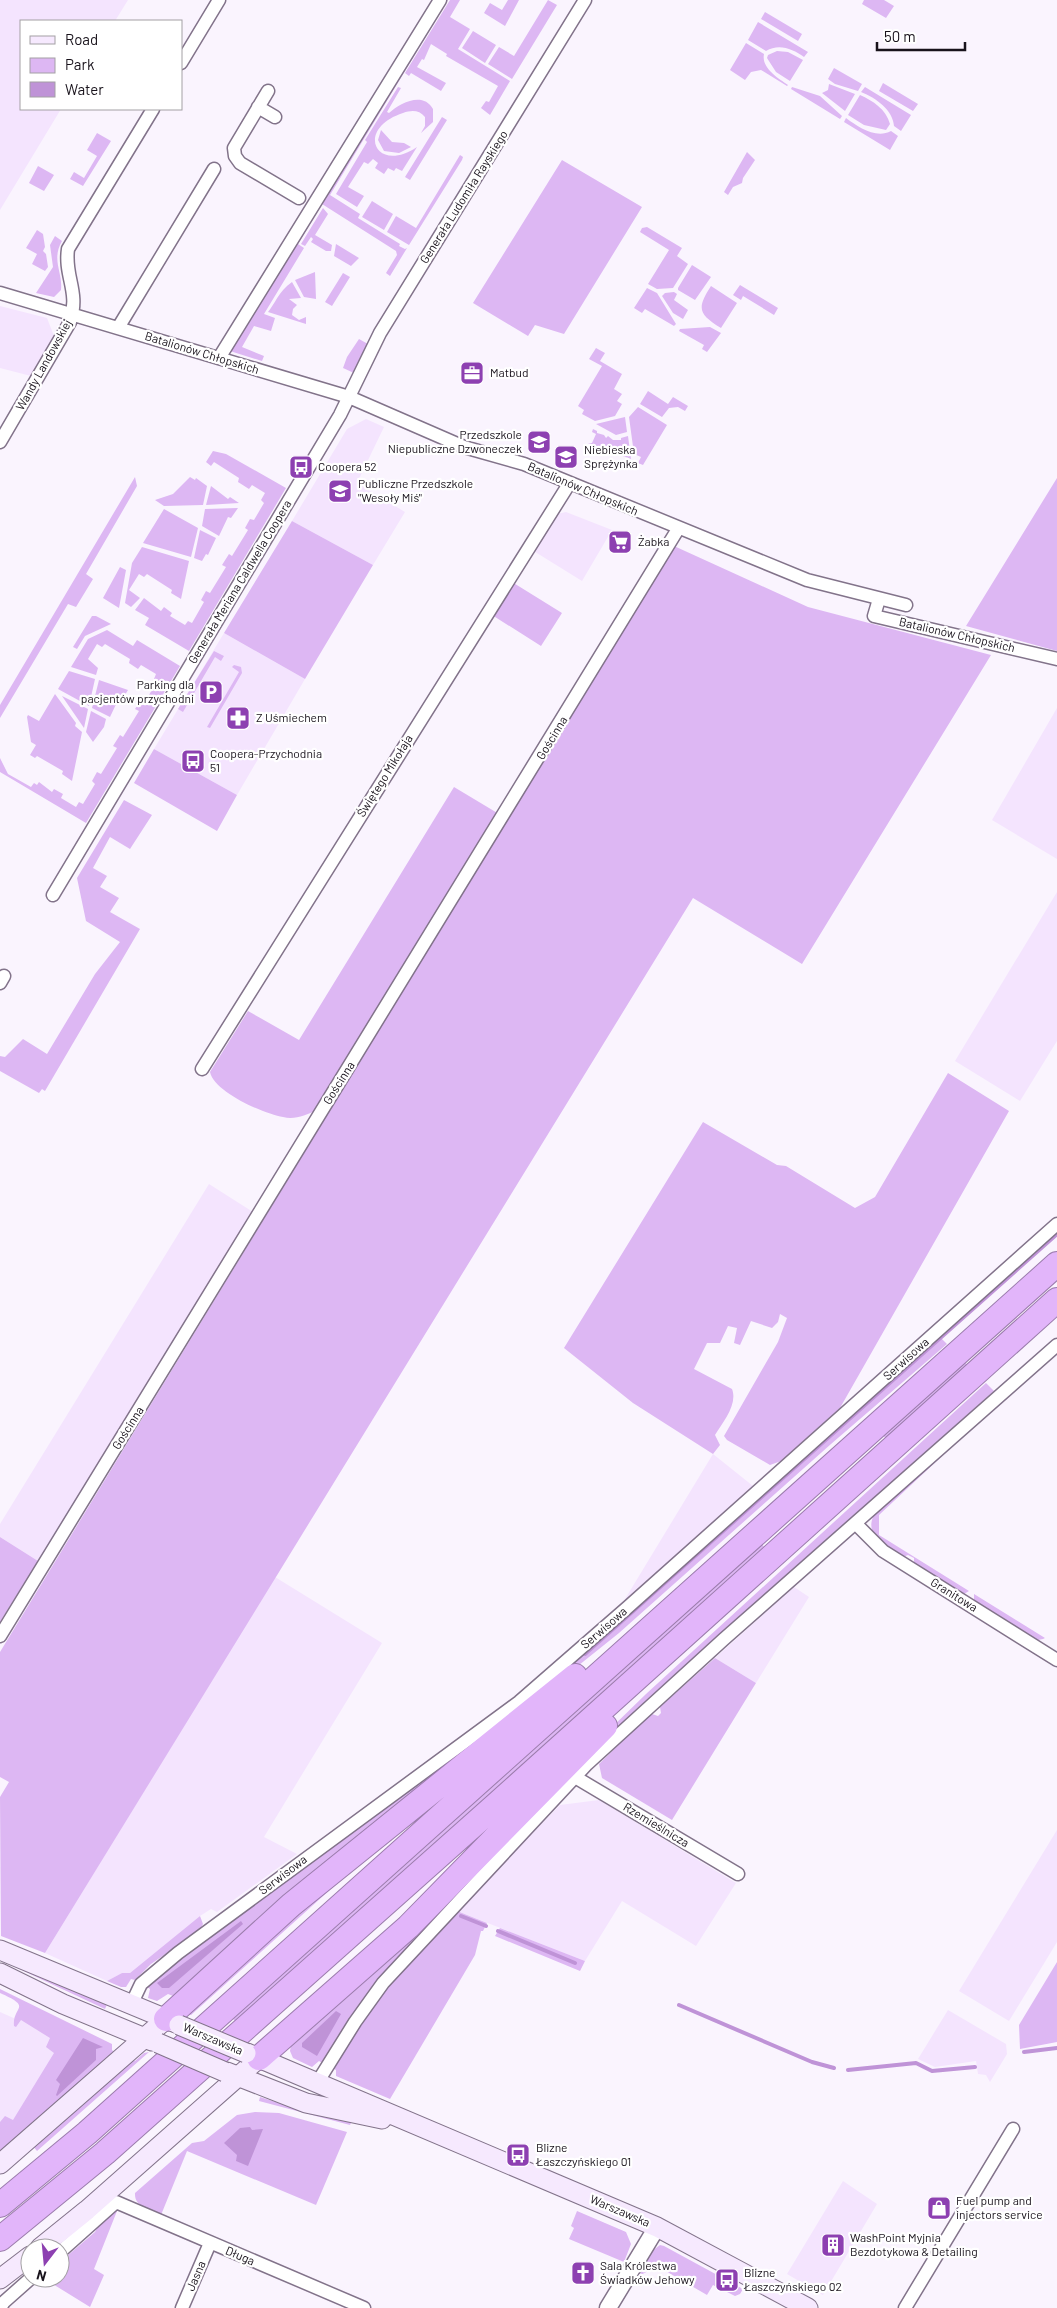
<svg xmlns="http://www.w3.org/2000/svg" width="1057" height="2308" viewBox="0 0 1057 2308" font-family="Barlow,sans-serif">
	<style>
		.built { fill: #f4e4fe }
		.green { fill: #ddb7f3 }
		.water { fill: #bf93d7 }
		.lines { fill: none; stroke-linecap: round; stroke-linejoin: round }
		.stream { stroke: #bf93d7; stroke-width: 4 }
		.minor-casing { stroke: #82738a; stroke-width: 15 }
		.tertiary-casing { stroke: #82738a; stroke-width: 19 }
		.secondary-casing { stroke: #82738a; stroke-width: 21 }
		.motorway-casing { stroke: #9b7cac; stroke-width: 26 }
		.minor { stroke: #fff; stroke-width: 12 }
		.tertiary { stroke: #fff; stroke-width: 16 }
		.secondary { stroke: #f6e9fe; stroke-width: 19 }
		.motorway { stroke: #e2b5fa; stroke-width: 24 }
		.secondary-bridge-casing { stroke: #82738a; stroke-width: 21; stroke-linecap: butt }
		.secondary-bridge { stroke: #f6e9fe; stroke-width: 19 }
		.labels { text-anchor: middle; stroke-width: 4.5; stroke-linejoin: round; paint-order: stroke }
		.street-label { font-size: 12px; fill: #18121b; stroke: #fff }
		.poi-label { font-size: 12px; fill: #18121b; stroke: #fff; text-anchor: start }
	</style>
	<rect width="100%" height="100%" fill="#faf4fe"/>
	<path class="built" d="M0,0H128L115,21H21V109H61L0,210Z
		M0,306L47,318L54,336L31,376L0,368Z
		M366,419L384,427L357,483L405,512L373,565L292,521L347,429Z
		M566,512L612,530L582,581L532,550L553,515Z
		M224,633L305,679L237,795L154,749Z
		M1057,708V859L992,820Z
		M1057,892V1041L1020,1101L955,1061Z
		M209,1184L253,1212L38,1561L0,1537V1524Z
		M713,1454L753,1486L622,1604Z
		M275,1577L382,1643L264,1837L297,1854L217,1912L211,1909L200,1916L130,1973H122L107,1981L45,1953Z
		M794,1587L809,1597L756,1683L715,1658Z
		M599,1800L736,1883L696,1946L622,1901L585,1961L457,1911L560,1805Z
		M1057,1830V1942L1009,2021L959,1991Z
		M25,2007L81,2033L0,2148V2012L18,2020Z
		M948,2010L1006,2044L1007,2054L990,2082L986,2075L978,2074L976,2061L935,2067L918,2059Z
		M843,2181L877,2204L823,2295L787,2274Z"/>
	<path class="green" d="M445,0H448L330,195L360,214L358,218L400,244L399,246L405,249L407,248L390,276L386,273L397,255L396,251L322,204L298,244L304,248L264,314L275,318L271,331L254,326L242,347L264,356L262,361L230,351Z
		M450,0H460L450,17L470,29L458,49L510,81L490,115L481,108L486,101L489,102L498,86L446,56L447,54L431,44L424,60L422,59L417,67L446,83L441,91L411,73L409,76L405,73Z
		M508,0H519L505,26L484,13L490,3L502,10Z
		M548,0L557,5L512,79L488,64L499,47L514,56Z
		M864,0H884L894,6L886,18L862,4Z
		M765,12L802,34L798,41L761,19Z
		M758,22L808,52L804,57C793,49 779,43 766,51L748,40Z
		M473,31L496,45L485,63L462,48Z
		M746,43L764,54C761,68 778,78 788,85L787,86L761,70L751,72L745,80L730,70Z
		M777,51L788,52L803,60L790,81L776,72L767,58L768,55Z
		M834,68L862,84L858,91L835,84L828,79Z
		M883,83L918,104L913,111L879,91Z
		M829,84L855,94L845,111L822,93L828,90Z
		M398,87L401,88L387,112L389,113C400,103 423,91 433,109V122L421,133L425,126V117C419,110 412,110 403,113C354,129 376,175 417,147L402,171L396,168L394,171L388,168L384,174L375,168L378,163L373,159L368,164L364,162L348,187L364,196L357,207L336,194L367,142L365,140Z
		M792,87L820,96L842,116L840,119L791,89Z
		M865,87L911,115L901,131L894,126C893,110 876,98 861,92Z
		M860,95C873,101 886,109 890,124L886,130L864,125L848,115Z
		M442,117L447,120L410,180L405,177Z
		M846,118C858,127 876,139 891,131L898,136L890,150L844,122Z
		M381,130L392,142L404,143L411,147L399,153L384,151L378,140Z
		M97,133L111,141L83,186L70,179L74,172L84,178L97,156L87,150Z
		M747,152L755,160L743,178L742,183L733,187L728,195L724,192Z
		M460,155L463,157L462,160L409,245L387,232L396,216L416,228Z
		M562,160L642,207L564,334L535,325L528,336L473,303Z
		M38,166L54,175L44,191L29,183Z
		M372,201L393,214L384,230L362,217Z
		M323,208L328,214L315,235L332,245L331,251H326L311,242L313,239L311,237L305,246L301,244Z
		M647,227L682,248L677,256L688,264L673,288L657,289L648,284L669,250L640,232L642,228Z
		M37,230L43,234L45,247L43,251L46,254L48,267L45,271L32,264L37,254L26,248Z
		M55,236L62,241C51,260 63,272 61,290L54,297L36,293L53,267L50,245Z
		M336,244L359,258L351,266L334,256Z
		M692,265L711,277L695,300L678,290V288Z
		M315,272L316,299L304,297L295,280Z
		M343,273L350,277L332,306L325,302Z
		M292,282L301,298L289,299L297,305L293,309L292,315L299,320L306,317V324L268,312C275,304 278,292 292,282Z
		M740,285L778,308L774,315L743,296L741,300L733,295Z
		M711,286L737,303L721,328C699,314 696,309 711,286Z
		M647,288L657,293L676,324L674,326L645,309L642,313L634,308Z
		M674,292L677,294L674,300L688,310L683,319L673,313L662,296L665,293Z
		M710,327L721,333L707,352L702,349L704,345L679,331L680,329Z
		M359,339L368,344L354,373L343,368L347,357Z
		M596,348L605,353L600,361L622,374L614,389L622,394L617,401L622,404L615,416L595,421L582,414L584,410L578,406L602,366L589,359Z
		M648,391L668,404L673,397L688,406L685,411L678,407L669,408L662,417L640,404Z
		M638,407L667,425L643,465L638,463L641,457L634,454L629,417Z
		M625,417L627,432L616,435L596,424Z
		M593,429L597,431V433L604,435L606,438L608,436L613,440H621V438L628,436L631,459L588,443H592L596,434L592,432Z
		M213,451L226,454L286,488L189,651L145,625L149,618L135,610L144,598L161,611L164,607L172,613L170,616L185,625L188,621L192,623L204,602L201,600L206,591L210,593L226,567L222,565L229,554L232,556L248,530L245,528L250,519L254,520L264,503L261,500L265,493L252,485L249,489L238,482L239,478L214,462L211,466L206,462Z
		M135,477L137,486L86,574L93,579L76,607L68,604L0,718V705Z
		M190,477L195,480L196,478L207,486L203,505L164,506L155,500L173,494Z
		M1057,478V651L966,626Z
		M211,486L228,499L230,497L239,503L206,505Z
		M238,508L231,518L228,517L219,536L202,526L205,509Z
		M164,509L198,528L191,557L143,543Z
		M292,521L373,565L305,679L224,633Z
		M200,530L216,538L208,555L206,554L202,561L194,558Z
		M674,546L808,607L991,655L802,964L693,898L45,1953L1,1936L0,1797L9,1782L0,1777V1652Z
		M142,547L189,561L181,599L171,593L172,590L147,574L144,577L139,574L129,590L140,598L131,607L125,603L132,563Z
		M120,567L126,570L119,608L103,598Z
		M512,582L562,613L541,646L492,615Z
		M92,616H96L111,624L85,636L77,649L73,647Z
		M107,630L133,646L137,640L180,666L86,823L0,772V758L8,774L31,787L34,783L37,785L39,782L52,792L54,789L63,794L61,798L76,807L79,802L83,804L95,784L92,781L97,772L101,774L117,748L113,746L120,735L123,737L139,711L135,709L141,700L145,702L157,681L154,679L156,674L141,665L138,669L129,663L130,659L105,644L102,647L97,644L88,659L98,668L96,675L71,667L88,639Z
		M214,651L224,656L221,661L215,657L183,712L178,709Z
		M234,665L241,667L242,673L210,728L207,727L239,672L232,667Z
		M69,671L95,679L89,706L58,689Z
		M99,680L128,690L122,700L119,698L110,717L92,708Z
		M55,694L76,723L75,726L82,732L72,781L62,774L63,771L37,756L35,758L30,755L36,745L31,742L27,717L28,715L39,721Z
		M62,696L88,709L84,728Z
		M91,711L106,719L104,727L93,742L86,732Z
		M154,749L237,795L217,831L134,783Z
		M454,787L499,814L317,1110C306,1115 295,1120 283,1117C264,1114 214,1092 210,1072L248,1011L299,1040Z
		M124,800L152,815L130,849L110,837L93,868L107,876L100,887L119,898L110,912L140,929L45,1091L42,1089L39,1093L0,1071V1056L5,1057L23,1039L47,1054L95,974L120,942L86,921L77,878Z
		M948,1073L1009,1111L840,1408L781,1461L770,1465L727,1440L724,1436L778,1342L787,1318L780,1314L778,1322L772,1328L751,1321L740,1345L734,1343L737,1328L728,1326L720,1343H707L694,1369L732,1389C738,1404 723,1422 715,1435L720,1445L713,1454L633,1403L564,1348L703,1122L777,1165L786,1166L855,1208L875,1197Z
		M938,1335L947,1344L831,1444L619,1633L346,1852L301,1881L173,1996L168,1994L157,2001L148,1998L150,1989L146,1986L147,1984L487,1730Z
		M964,1361L968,1366L886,1439L882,1434Z
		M986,1383L994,1391L779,1583L545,1801L378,1980L364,1998L324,2064L319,2061L312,2067L293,2058L290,2051L291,2045L287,2044L646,1694Z
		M988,1413L879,1515V1535L969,1591L964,1594L914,1563V1558L908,1555L903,1557C888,1547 863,1536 874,1515Z
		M0,1537L38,1561L0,1622Z
		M761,1543L765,1548L722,1587L236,2022L233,2019Z
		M974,1594L1045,1638L1043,1639L1038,1640L974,1600Z
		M715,1658L756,1683L672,1820L602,1778L599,1764L648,1716L652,1714L658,1716L661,1713L660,1707Z
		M403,1824L191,2015L188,2014L192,2005Z
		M457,1911L487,1923L483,1931H481L475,1955L390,2099L336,2076V2070L332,2068L370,2008L388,1985Z
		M200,1916L203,1924L199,1931L151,1964L135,1980L131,1979L126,1987H121L107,1981L122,1973H130Z
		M500,1928L585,1961L580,1971L495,1936Z
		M0,1957L108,2002L105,2009L0,1960Z
		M1057,1962V2042L1020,2049L1019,2025Z
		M0,1989L112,2044V2050L114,2052L0,2154V2122L5,2116L13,2120L54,2053L46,2047L50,2038L21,2020L16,2027L14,2026C12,2006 34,2008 0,1993Z
		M149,2052L37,2151L33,2146L131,2058L135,2061L144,2053Z
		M260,2097L311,2113L352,2121L350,2125L259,2101Z
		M255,2112L279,2113L347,2132L316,2205L187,2151L161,2215C150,2210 134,2207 135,2193L192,2143L204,2141L237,2115Z
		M115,2210L117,2211L94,2269L104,2275L90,2307L43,2278H60V2262L95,2232L98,2226Z
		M577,2211L626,2232L631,2244L624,2262L569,2239L574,2228L571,2226Z
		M660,2245L664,2246L743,2289L740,2294L735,2296L713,2285L707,2295L657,2266L639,2276L652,2251Z"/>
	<path class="water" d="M241,1921L243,1924L169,1988H162L157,1983Z
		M336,2011L341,2014L317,2056L302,2047V2043Z
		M83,2038L103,2047L96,2049V2060L57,2096L56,2095L60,2084L56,2080Z
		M250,2127L252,2130L263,2129L248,2166L236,2161L237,2155L224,2143L240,2128Z"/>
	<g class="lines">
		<path class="stream" d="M585,1654L1057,1234
			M461,1916L486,1926
			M498,1931L575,1963
			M679,2005L812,2062L834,2068
			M1024,2052L1057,2048
			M848,2070L916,2063L932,2071L975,2067"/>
		<g class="minor-casing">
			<path id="minor" d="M181,63L219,0
				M268,91L234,148L235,156L240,163L299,198
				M258,107L275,117
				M0,293L349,397L464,447L524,464L807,580L906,605
				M118,328L214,169
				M219,358L440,0
				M0,442L70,322C80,291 64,277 68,249L153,109
				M879,599L874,616L1057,659
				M53,895L340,415L380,333L585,0
				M0,983L4,976
				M202,1069L569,484
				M856,1524L883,1551L1057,1660
				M0,1636L678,529
				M575,1777L738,1874
				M131,2005L141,1984L178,1953L519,1702L628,1607L1057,1224
				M317,2083L355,2022L383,1983L587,1764L724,1639L1057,1345
				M60,2252L116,2202L364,2308
				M0,2308L4,2302L31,2278
				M182,2308L210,2243
				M905,2308L1013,2129"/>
		</g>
		<g class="tertiary-casing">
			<path id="tertiary" d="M608,2308L657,2227"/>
		</g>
		<g class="secondary-casing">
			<path id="secondary" d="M0,1950L176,2023
				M0,1973L63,2004L152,2041
				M247,2053L657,2227L808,2308
				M227,2072L306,2103L382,2119
				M0,2164L166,2019
				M40,2248L87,2210L259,2058
				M0,2279L30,2256"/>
		</g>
		<g class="motorway-casing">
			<path id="motorway" d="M166,2019L291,1905L575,1676
				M259,2058L408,1927L605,1726
				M0,2205L87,2133L1057,1264
				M0,2239L105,2153L497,1804L1057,1300"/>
		</g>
		<use href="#minor" class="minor"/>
		<use href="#tertiary" class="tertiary"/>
		<use href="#secondary" class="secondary"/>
		<use href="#motorway" class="motorway"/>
		<g class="secondary-bridge-casing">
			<path id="secondary-bridge" d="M179,2025L246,2053
				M158,2043L225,2072"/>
		</g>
		<use href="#secondary-bridge" class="secondary-bridge"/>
	</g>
	<defs>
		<g id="office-square" transform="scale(1.25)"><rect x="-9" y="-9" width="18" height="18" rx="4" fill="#8d40b1" stroke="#fff"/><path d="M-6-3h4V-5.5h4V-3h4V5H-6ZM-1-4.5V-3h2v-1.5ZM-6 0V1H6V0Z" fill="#fff"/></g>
		<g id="school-square" transform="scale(1.25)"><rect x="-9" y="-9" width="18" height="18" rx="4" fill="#8d40b1" stroke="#fff"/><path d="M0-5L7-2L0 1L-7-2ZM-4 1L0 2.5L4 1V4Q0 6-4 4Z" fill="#fff"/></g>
		<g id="bus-square" transform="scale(1.25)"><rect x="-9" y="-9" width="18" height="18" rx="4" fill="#8d40b1" stroke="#fff"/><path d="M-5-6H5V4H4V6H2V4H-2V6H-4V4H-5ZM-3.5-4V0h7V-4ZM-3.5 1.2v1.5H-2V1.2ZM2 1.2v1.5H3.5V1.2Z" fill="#fff"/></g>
		<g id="supermarket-square" transform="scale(1.25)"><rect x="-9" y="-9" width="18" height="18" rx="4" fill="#8d40b1" stroke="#fff"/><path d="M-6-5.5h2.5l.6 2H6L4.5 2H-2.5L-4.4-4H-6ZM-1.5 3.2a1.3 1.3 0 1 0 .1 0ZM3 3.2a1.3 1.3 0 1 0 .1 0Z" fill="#fff"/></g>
		<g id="parking-square" transform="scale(1.25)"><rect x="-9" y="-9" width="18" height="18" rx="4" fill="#8d40b1" stroke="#fff"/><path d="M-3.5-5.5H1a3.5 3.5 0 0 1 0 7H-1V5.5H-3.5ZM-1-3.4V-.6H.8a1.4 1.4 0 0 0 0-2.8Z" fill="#fff"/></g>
		<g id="pharmacy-square" transform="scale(1.25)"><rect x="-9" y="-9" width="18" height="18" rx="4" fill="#8d40b1" stroke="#fff"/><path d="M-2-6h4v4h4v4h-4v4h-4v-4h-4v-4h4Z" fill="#fff"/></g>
		<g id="shop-square" transform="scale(1.25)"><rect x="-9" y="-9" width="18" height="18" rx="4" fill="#8d40b1" stroke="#fff"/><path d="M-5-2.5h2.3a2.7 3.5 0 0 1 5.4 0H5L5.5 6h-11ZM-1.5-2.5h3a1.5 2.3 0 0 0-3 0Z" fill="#fff"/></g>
		<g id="building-square" transform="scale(1.25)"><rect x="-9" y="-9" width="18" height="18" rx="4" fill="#8d40b1" stroke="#fff"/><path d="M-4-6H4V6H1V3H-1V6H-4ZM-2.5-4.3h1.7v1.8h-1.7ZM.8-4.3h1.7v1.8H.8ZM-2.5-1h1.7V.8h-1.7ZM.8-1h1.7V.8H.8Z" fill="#fff"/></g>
		<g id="church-square" transform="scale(1.25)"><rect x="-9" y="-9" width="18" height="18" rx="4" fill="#8d40b1" stroke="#fff"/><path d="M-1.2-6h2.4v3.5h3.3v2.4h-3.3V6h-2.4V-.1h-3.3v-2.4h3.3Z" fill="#fff"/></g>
	</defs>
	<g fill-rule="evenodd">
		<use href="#office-square" x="472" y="373"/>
		<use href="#school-square" x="539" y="442"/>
		<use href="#school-square" x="566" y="457"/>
		<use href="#bus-square" x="301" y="467"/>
		<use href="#school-square" x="340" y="491"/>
		<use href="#supermarket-square" x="620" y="542"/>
		<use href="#parking-square" x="211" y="692"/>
		<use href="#pharmacy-square" x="238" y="718"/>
		<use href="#bus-square" x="193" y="761"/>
		<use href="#bus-square" x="518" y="2155"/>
		<use href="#shop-square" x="939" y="2208"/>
		<use href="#building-square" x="833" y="2245"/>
		<use href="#church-square" x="583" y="2273"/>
		<use href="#bus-square" x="727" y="2280"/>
	</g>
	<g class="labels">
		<g class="street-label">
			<text transform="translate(464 197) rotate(-58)" y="4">Generała Ludomiła Rayskiego</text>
			<text transform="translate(202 353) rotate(17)" y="4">Batalionów Chłopskich</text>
			<text transform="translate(44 365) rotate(-61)" y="4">Wandy Landowskiej</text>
			<text transform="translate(583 489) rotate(23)" y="4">Batalionów Chłopskich</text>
			<text transform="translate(240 582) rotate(-59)" y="4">Generała Meriana Caldwella Coopera</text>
			<text transform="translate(957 635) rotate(13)" y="4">Batalionów Chłopskich</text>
			<text transform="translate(552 738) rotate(-59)" y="4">Gościnna</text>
			<text transform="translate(385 776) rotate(-58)" y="4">Świętego Mikołaja</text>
			<text transform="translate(339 1083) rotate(-58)" y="4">Gościnna</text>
			<text transform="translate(906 1359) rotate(-42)" y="4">Serwisowa</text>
			<text transform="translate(128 1428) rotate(-58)" y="4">Gościnna</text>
			<text transform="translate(954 1595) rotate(32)" y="4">Granitowa</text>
			<text transform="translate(604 1628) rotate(-41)" y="4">Serwisowa</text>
			<text transform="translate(656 1825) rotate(31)" y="4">Rzemieślnicza</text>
			<text transform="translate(283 1875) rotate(-37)" y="4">Serwisowa</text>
			<text transform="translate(213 2039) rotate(23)" y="4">Warszawska</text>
			<text transform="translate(620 2211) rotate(23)" y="4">Warszawska</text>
			<text transform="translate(240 2256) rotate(23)" y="4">Długa</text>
			<text transform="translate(196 2276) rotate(-67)" y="4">Jasna</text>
		</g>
		<g class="poi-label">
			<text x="490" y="377">Matbud</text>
			<text x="522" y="439" text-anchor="end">Przedszkole<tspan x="522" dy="14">Niepubliczne Dzwoneczek</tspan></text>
			<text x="584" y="454">Niebieska<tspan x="584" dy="14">Sprężynka</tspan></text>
			<text x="318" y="471">Coopera 52</text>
			<text x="358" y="488">Publiczne Przedszkole<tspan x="358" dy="14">"Wesoły Miś"</tspan></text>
			<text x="638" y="546">Żabka</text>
			<text x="194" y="689" text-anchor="end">Parking dla<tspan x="194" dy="14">pacjentów przychodni</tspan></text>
			<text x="256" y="722">Z Uśmiechem</text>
			<text x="210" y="758">Coopera-Przychodnia<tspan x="210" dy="14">51</tspan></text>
			<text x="536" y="2152">Blizne<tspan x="536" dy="14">Łaszczyńskiego 01</tspan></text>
			<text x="956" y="2205">Fuel pump and<tspan x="956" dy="14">injectors service</tspan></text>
			<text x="850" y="2242">WashPoint Myjnia<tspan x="850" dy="14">Bezdotykowa &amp; Detailing</tspan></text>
			<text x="600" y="2270">Sala Królestwa<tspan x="600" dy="14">Świadków Jehowy</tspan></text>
			<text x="744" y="2277">Blizne<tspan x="744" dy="14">Łaszczyńskiego 02</tspan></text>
		</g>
	</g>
	<rect x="20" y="20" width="162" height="90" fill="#ffffff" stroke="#a3a0a4"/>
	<rect x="30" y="36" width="25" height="8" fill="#f6e9fe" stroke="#a3a0a4"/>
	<text x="65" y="45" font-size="15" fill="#18121b">Road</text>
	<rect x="30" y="58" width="25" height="15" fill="#ddb7f3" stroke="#a3a0a4"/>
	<text x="65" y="70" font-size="15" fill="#18121b">Park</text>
	<rect x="30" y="82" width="25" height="15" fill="#bf93d7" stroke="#a3a0a4"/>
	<text x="65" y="95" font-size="15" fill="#18121b">Water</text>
	<g transform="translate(45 2263) rotate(196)"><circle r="24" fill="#ffffff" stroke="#a3a0a4"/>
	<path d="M0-4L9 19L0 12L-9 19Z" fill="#8d40b1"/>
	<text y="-8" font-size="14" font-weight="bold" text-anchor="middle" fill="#18121b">N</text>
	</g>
	<path d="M877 42v8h88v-8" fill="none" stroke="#18121b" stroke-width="2.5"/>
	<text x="884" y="42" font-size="15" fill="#18121b" stroke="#ffffff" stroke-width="4" paint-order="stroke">50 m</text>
</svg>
